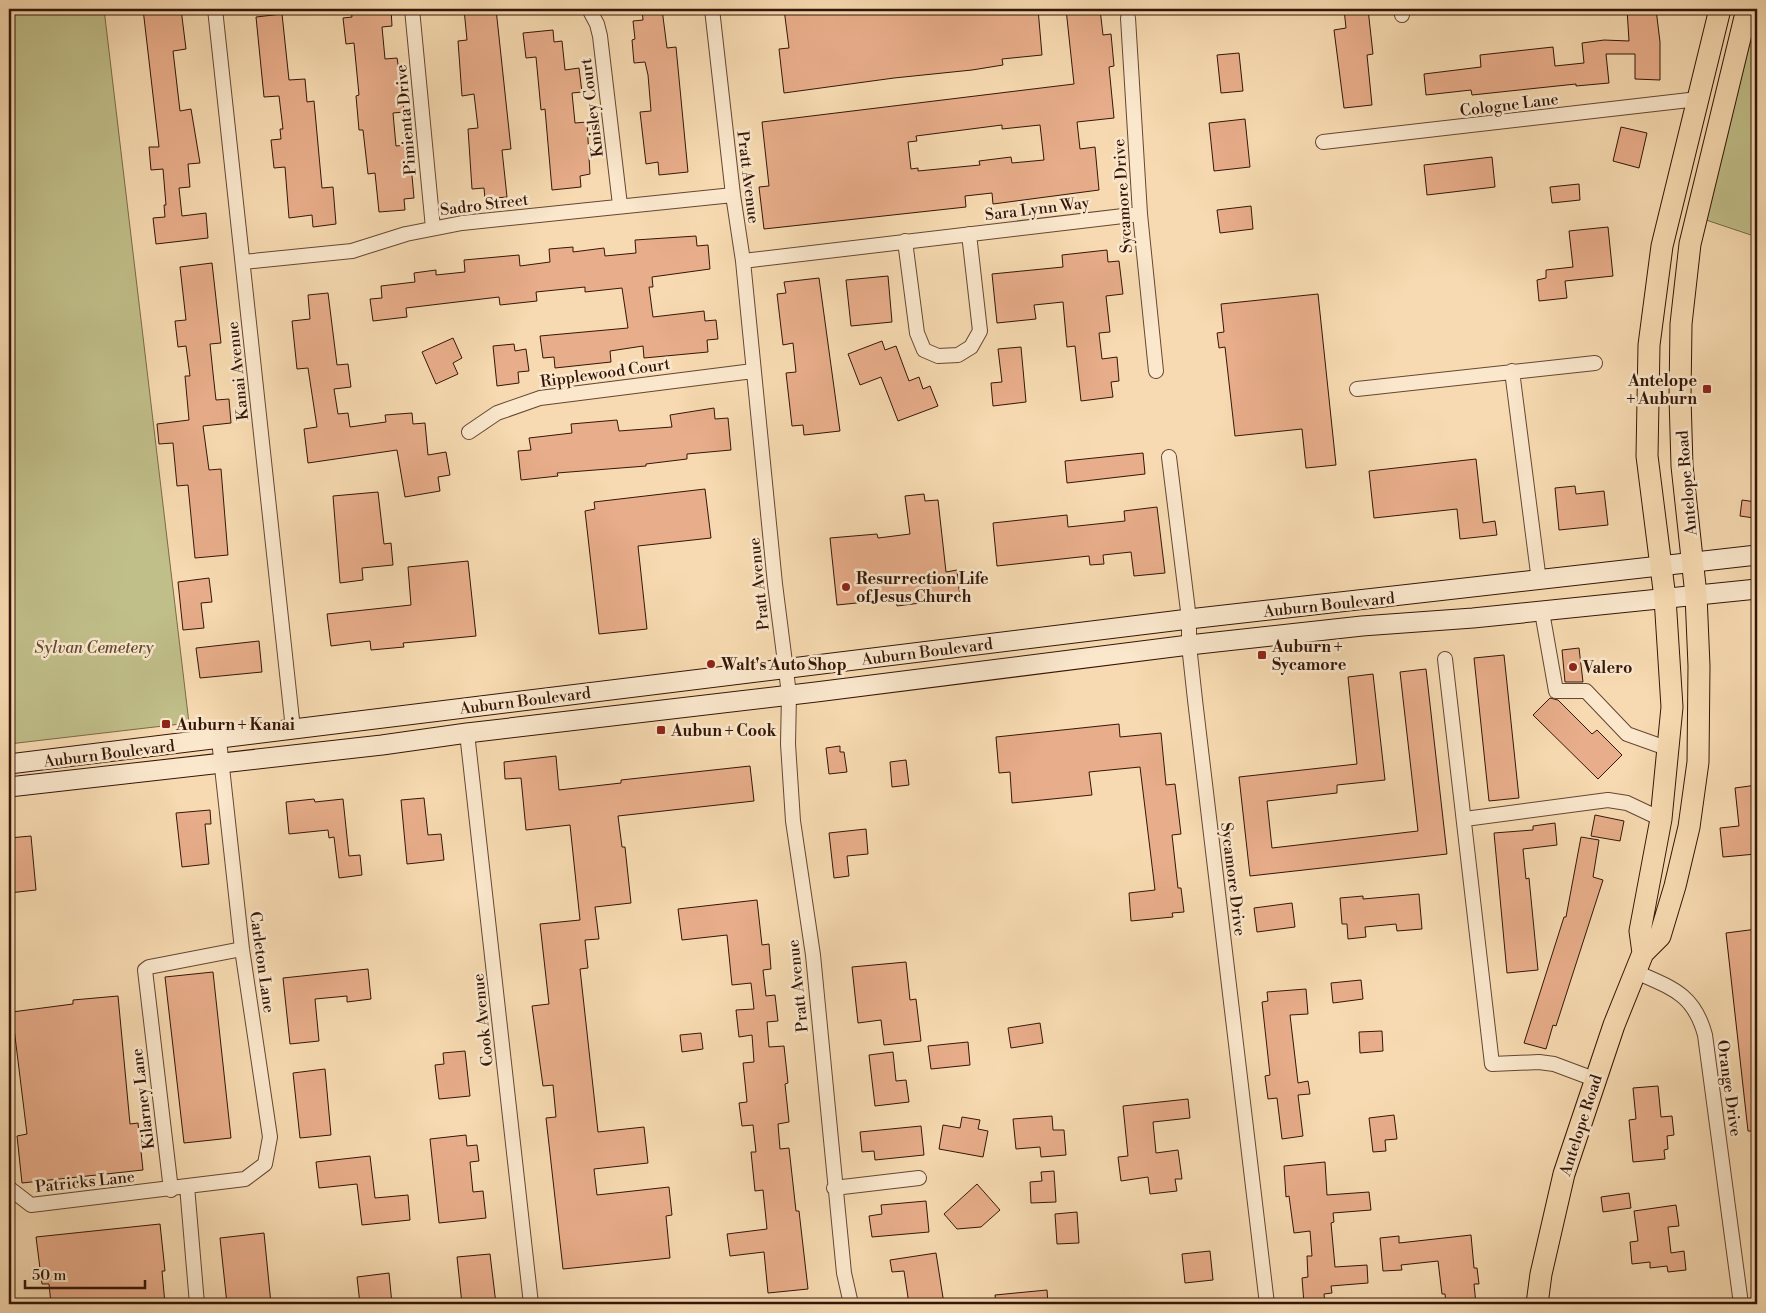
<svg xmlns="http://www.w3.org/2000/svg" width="1766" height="1313" viewBox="0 0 1766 1313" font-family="'Libre Bodoni',serif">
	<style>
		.green { fill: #c0be89; stroke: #7a6a48 }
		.building { fill: #e8ad8a; stroke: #341608; fill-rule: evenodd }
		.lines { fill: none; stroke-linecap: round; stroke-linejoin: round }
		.minor-casing { stroke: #654732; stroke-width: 16 }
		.secondary-casing { stroke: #341608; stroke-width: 21 }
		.primary-casing { stroke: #341608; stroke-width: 23 }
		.minor { stroke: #fae7cc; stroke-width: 14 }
		.secondary { stroke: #fae7cc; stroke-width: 19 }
		.primary { stroke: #f7dab1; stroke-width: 21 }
		.poi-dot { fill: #8f2418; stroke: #fae7cc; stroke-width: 2 }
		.labels { text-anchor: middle; stroke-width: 5; stroke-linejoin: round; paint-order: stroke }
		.street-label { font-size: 16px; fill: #341608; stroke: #fae7cc }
		.poi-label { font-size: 16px; font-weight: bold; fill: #341608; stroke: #fae7cc; text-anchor: start }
		.park-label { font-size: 16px; font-style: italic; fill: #5e482f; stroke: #fae7cc }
	</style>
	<rect width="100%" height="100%" fill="#f7dab1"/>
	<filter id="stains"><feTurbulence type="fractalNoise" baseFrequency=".004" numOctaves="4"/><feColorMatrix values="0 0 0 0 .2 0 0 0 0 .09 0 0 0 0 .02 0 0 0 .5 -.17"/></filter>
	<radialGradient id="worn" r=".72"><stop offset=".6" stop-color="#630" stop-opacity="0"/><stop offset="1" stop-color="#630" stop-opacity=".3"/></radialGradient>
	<path class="green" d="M9,9H104L189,723L9,744Z
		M1757,14V237L1706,220Z"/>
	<path class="building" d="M143,9H181L186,49L173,51L180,111L191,109L200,163L188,164L190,187L179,188L182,216L206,213L208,238L156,244L153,218L165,217L164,205H166L163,169L151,170L149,147H159Z
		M351,9H391L392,26L382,27L385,59L397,58L402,88L404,112L393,113L396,146L407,145L412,176L414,198L404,199L405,210L379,212L375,173L368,174L363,130H359L356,96L359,95L354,43L346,44L343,18L352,17Z
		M464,9H496L511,149L502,150L507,197L485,199L484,188L472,189L468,129L478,128L474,94L462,96L458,41L467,40Z
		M642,9H662L667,48L676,47L688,172L659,175L658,162L646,164L640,112L651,111L648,75L645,62L634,63L632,40L635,39L633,21L643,20Z
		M784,9H1038L1042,55L1002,59L1003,65L972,70L894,78L784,93L779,49L789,48Z
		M1066,9H1100L1103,35L1111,34L1114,66L1109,67L1114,118L1077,122L1080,149L1095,147L1099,190L993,204L992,193L965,196L966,207L764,229L759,187L769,186L762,122L1074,84ZM1002,125V129L1040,125L1044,160L1012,163L1011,157L979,161L980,165L918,171V168L911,169L908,142L917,141L916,136Z
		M1344,9H1368L1373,54L1367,55L1372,105L1344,108L1334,30L1346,28Z
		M1627,9H1656L1660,42V80L1635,79V54H1606L1609,83L1576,86V84L1472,95L1471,90L1426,95L1424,74L1481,67L1480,55L1553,47L1555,66L1584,63L1582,43L1604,40L1629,41Z
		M282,14L289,80L305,79L307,102L314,101L322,188L333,187L336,224L313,227L312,215L289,218L285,167L274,168L271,140L281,139L280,129H283L279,96L264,97L256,17Z
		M553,30L554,42L562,41L565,70L579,68L582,92L572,93L575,123L587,122L590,174L580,176L581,187L552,190L545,109L541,110L536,57L526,58L523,33Z
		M1239,53L1243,91L1221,93L1217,55Z
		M1245,119L1250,167L1214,171L1209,123Z
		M1621,127L1647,133L1639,168L1613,161Z
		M1492,157L1495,187L1427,195L1424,165Z
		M1579,184L1580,200L1552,203L1550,187Z
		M1251,206L1253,229L1220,233L1217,210Z
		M1608,227L1613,276L1565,281L1567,298L1539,301L1537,280L1546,278V270L1573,267L1569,231Z
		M696,236L697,246L708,245L710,269L652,277L653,287H649L653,317L704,311L705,321L716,320L718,339L707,340L708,352L644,358L643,346L610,351L611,362L555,368L554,357L543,358L540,336L628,328L622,288L585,292V287L536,292L537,301L500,305L499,297L406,308L407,317L373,321L370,299L382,298L381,286L415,282L414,273L436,270V275L465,272L464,260L519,255L520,266L550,262L549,249L573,247V252L604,248L605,256L636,253L635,240Z
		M1107,250L1108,262L1119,261L1123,294L1106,296L1110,332L1099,333L1102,359L1117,357L1119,381L1111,382L1113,397L1081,401L1075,346L1067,347L1063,302L1034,305L1036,319L997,323L992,274L1063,267L1062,255Z
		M212,263L221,343L210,344L213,373L216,400L229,399L231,423L203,426L209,470L221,469L228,555L195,558L188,485L177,486L173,443L159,444L157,424L189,420L185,376H190L186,346L178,347L175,321L186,320L180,267Z
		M888,276L892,322L851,326L846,280Z
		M819,278L840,431L804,435L803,425L792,426L786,373L796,372L793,343L783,345L777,294L786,293L784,282Z
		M328,293L337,365L348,364L351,387L334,389L338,414L348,413L350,427L386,422L385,415L412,413L413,424L425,423L428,455L446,452L450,475L438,477L440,491L405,497L397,450L308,463L304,429L317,427L308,368L297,369L292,321L310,319L308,295Z
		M1318,294L1336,465L1306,468L1302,429L1235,436L1225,347L1219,348L1217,333L1224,332L1221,304Z
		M453,338L462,358L453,363L458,374L436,384L422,352Z
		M882,341L885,350L896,346L909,381L919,377L923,389L930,386L938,406L898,421L881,377L860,385L848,354Z
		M514,344L515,351L526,349L529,371L518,372L519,383L497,386L493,346Z
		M1021,347L1026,402L993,406L991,383L1002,382L998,349Z
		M714,408L715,419L728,418L731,450L687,454V459L646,464V466L557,473L558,476L521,480L518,451L531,450L529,438L572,433L571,424L617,420L619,431L672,427L670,415Z
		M1143,453L1145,474L1067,483L1065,461Z
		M1476,459L1483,523L1495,521L1497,535L1460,539L1457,509L1374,518L1369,471Z
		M1575,486L1576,494L1604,491L1608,525L1559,530L1555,488Z
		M705,489L711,538L638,546L647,629L599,634L585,511L595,509L594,502Z
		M378,492L384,544L391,543L393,565L362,568L363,580L340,583L333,496Z
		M924,494L925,501L938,500L946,572L957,570L960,598L897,606L896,599L837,605L830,538L877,534L878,538L910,534L905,496Z
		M1742,500L1756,502L1754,518L1740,516Z
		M1157,507L1165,573L1134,576L1131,552L1103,555L1104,564L1090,565L1089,556L997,566L993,523L1067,515L1068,527L1125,521L1124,511Z
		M468,561L476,636L403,643L404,647L371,650L370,641L331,646L327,614L411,605L408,567Z
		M209,578L212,602L201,603L204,628L183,630L178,582Z
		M259,641L262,672L200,678L196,648Z
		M1579,648L1583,682H1565L1562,650Z
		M1504,655L1519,798L1489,801L1474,658Z
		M1426,669L1447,854L1250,876L1239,777L1357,764L1348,677L1373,674L1385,780L1337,785V793L1267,801L1272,848L1418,831L1400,672Z
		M1550,698L1558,700L1592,734L1597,730L1622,755L1598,779L1533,715Z
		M1119,724L1120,737L1161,733L1166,785L1175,784L1181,834L1172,835L1178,888H1181L1184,912L1172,913L1173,917L1131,921L1129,893L1155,890L1140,767L1089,772L1092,795L1012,803L1010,772L999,773L996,737Z
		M840,746V752H844L847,772L829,774L826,748Z
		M556,756L559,790L621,783V780L750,766L754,801L618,816L622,847H625L631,903L595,907L599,939L585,940L588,968L580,969L598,1132L644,1127L648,1163L594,1169L597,1195L669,1187L672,1215L666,1216L670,1258L563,1269L546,1118L556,1117L553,1085L543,1086L532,1006L549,1004L540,924L580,920L570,825L526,830L521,778L505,779L504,762Z
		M906,760L909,785L892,787L890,762Z
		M1757,785V814L1752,815L1756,854L1723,857L1720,828L1739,826L1735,788Z
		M424,798L428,835L441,834L444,860L407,864L401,800Z
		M314,799L315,802L343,799L349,856L360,855L362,875L339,878L334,837L329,838L328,830L289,834L286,802Z
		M210,810L211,824H205L209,864L182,867L176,813Z
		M1595,815L1624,821L1620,841L1591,836Z
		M1555,823L1557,845L1523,849L1526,879L1529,878L1538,970L1507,973L1494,833L1533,830V826Z
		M866,829L868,854L847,856L849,876L834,878L829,833Z
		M31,836L36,890L9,893V838Z
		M1581,837L1599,840L1593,877L1603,880L1556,1026L1553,1025L1546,1049L1524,1043L1564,917H1566Z
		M1419,894L1422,929L1397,931L1396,924L1365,927L1366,937L1348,939L1347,924H1342L1340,898L1363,896V899Z
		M757,900L762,945L769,944L771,969L763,970L766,996L775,995L778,1021L767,1022L769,1047L784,1046L788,1083L785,1084L789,1122L778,1124L780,1149L789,1148L796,1211H799L808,1289L768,1293L764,1252L730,1256L727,1234L767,1229L763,1190L755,1191L751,1152H756L753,1125L742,1126L739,1103L747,1102L743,1063L754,1062L752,1035L739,1037L736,1010L754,1009L751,983L732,985L727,935L682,940L678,909Z
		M1292,903L1295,927L1257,932L1254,908Z
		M1757,929V1131H1748L1726,933Z
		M906,962L910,1000L916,999L921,1041L884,1045L881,1020L858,1023L852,967Z
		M368,969L371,999L347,1002V996L315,999L319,1041L290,1044L283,978Z
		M213,972L231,1138L184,1143L165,977Z
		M1361,980L1363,999L1333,1003L1331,983Z
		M1306,989L1308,1014L1290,1015L1298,1083L1308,1081L1310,1094L1298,1095L1303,1136L1282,1139L1277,1098L1268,1099L1265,1076L1270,1075L1262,1002L1268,1001L1267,992Z
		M118,996L130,1124L138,1123L143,1170L22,1183L17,1136L27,1134L12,1012L73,1004V1000Z
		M1040,1023L1043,1043L1011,1048L1008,1028Z
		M1382,1031L1383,1051L1360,1053L1359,1032Z
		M701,1033L703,1049L682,1052L680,1035Z
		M968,1042L970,1065L931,1069L928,1046Z
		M465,1051L470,1096L439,1099L435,1065L444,1064L443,1053Z
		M893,1052L896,1081L906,1080L909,1102L875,1106L869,1055Z
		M325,1069L331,1135L300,1138L293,1073Z
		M1658,1086L1661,1117L1672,1116L1674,1135L1667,1136L1668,1149L1664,1150L1665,1159L1633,1162L1629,1120L1636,1119L1633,1088Z
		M1188,1099L1190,1118L1153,1122L1156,1153L1178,1150L1182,1179H1175L1177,1191L1150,1194L1148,1177L1121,1181L1118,1157L1128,1156L1123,1106Z
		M1394,1115L1397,1139L1385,1140L1386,1151L1373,1152L1369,1118Z
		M1052,1116L1053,1130H1064L1066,1155L1041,1157L1040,1147L1016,1149L1013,1119Z
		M962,1117L980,1120L978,1129L988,1131L983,1157L939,1149L943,1125L960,1128Z
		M921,1126L924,1155L875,1160L874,1151L862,1152L860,1132Z
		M466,1135L467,1146L477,1145L479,1161L470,1162L473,1192L483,1191L486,1218L439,1223L430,1139Z
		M370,1156L375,1198L408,1195L410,1220L362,1225L357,1184L319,1188L316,1162Z
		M1325,1162L1327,1195L1369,1192L1371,1210L1333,1213L1334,1222L1331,1223L1335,1267L1367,1265L1368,1283L1331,1286L1332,1293L1324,1294L1325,1304H1304L1302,1278L1308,1277L1307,1256H1312L1310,1231L1294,1233L1289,1196L1286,1197L1284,1166Z
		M1054,1171L1056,1202L1031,1203L1030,1182L1042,1181L1041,1172Z
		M977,1184L1000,1210L981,1227L957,1229L944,1214Z
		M1629,1193L1631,1208L1603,1212L1601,1197Z
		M926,1201L929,1232L872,1237L869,1216L882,1214L881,1205Z
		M1676,1205L1679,1226L1668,1227L1671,1253L1684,1251L1686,1270L1668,1272L1667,1266L1650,1268V1262L1632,1264L1630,1242L1638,1241L1634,1211Z
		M1077,1212L1079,1243L1057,1244L1055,1214Z
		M160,1224L165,1271H162L165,1304H51L49,1284H42L36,1237Z
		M264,1233L271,1304H227L220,1238Z
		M1471,1235L1474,1268H1477L1479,1284H1474L1476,1304H1446L1445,1294H1442L1438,1261L1401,1265L1402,1270L1383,1271L1380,1238L1399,1236V1243Z
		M1210,1251L1213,1280L1185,1283L1182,1254Z
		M936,1253L944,1304H909L904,1271L892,1272L890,1260Z
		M490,1254L496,1304H462L457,1257Z
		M389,1273L392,1304H360L357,1277Z
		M1047,1290L1048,1304H996L995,1295Z"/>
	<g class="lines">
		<g class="minor-casing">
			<path id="minor" d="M215,9L293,729
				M412,9L433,228
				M589,9L597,24L600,36L620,205
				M712,9L733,195L743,261L775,584L789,694L788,744L793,821L813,955L844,1273L851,1304
				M1401,9L1402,15
				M1128,18L1140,214L1156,371
				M1323,142L1698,99
				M905,241L917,333L924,350L938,356L958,355L971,347L980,331L969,234
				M743,261L1140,214
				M243,262L352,251L406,234L462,223L733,195
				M1512,371L1539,581
				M1357,389L1595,363
				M469,432L497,413L540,398L753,371
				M1169,457L1189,619V645L1195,700L1267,1304
				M1542,612L1556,691H1586L1627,734L1669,749
				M1445,659L1492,1064L1539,1062L1554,1064L1594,1079
				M467,733L531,1304
				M1465,819L1608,800L1627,803L1661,819
				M1636,972C1672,988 1694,994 1705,1035L1741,1304
				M187,1186L197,1304
				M9,1188L31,1205L245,1179L265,1164L270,1137L242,949L219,740
				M834,1188L919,1178
				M171,1190L145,970L149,967L242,949"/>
		</g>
		<g class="secondary-casing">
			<path id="secondary" d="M9,764L1189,619L1757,555
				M9,787L382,745L467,733L816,692L1189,645L1362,626L1473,618L1757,589"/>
		</g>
		<g class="primary-casing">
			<path id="primary" d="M1643,953L1640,931L1661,819L1672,707L1665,598L1647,456L1649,345L1662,246L1720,9
				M1537,1304L1541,1274L1564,1174L1614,1025L1643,953L1660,936L1675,886L1689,827L1698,762L1699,666L1696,595L1682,466L1680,397L1681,324L1690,244L1747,9"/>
		</g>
		<use href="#minor" class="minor"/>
		<use href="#secondary" class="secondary"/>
		<use href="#primary" class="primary"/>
	</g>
	<g class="poi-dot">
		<rect x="1702" y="384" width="10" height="10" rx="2.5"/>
		<circle cx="846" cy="587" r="5"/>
		<rect x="1257" y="650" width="10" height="10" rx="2.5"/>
		<circle cx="711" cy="664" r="5"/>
		<circle cx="1573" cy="667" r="5"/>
		<rect x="161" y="719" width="10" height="10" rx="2.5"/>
		<rect x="656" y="725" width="10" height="10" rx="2.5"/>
	</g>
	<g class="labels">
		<g class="street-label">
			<text transform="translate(1509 104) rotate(-7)" y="6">Cologne Lane</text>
			<text transform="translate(591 108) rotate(-97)" y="6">Knisley Court</text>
			<text transform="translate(405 120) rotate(-95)" y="6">Pimienta Drive</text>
			<text transform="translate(749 177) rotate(83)" y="6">Pratt Avenue</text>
			<text transform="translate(1122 196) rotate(-94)" y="6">Sycamore Drive</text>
			<text transform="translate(484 204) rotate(-7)" y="6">Sadro Street</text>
			<text transform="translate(1037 208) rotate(-7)" y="6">Sara Lynn Way</text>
			<text transform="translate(237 371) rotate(-96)" y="6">Kanai Avenue</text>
			<text transform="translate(605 372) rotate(-8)" y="6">Ripplewood Court</text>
			<text transform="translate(1686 483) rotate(-95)" y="6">Antelope Road</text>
			<text transform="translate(758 584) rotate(-96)" y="6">Pratt Avenue</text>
			<text transform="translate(1329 604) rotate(-6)" y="6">Auburn Boulevard</text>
			<text transform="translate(927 651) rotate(-7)" y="6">Auburn Boulevard</text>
			<text transform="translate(525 700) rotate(-7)" y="6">Auburn Boulevard</text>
			<text transform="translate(109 753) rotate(-7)" y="6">Auburn Boulevard</text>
			<text transform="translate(1234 879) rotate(83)" y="6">Sycamore Drive</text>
			<text transform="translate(263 962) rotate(82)" y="6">Carleton Lane</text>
			<text transform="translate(797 986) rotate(-96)" y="6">Pratt Avenue</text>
			<text transform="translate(482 1020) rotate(-96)" y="6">Cook Avenue</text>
			<text transform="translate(1730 1088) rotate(82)" y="6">Orange Drive</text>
			<text transform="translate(142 1099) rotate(-97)" y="6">Kilarney Lane</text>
			<text transform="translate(1580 1125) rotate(-72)" y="6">Antelope Road</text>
			<text transform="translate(85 1181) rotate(-6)" y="6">Patricks Lane</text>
		</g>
		<g class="poi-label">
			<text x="1697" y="386" text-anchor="end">Antelope<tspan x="1697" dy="18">+ Auburn</tspan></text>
			<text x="856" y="584">Resurrection Life<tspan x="856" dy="18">of Jesus Church</tspan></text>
			<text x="1272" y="652">Auburn +<tspan x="1272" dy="18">Sycamore</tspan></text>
			<text x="721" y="670">Walt's Auto Shop</text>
			<text x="1583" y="673">Valero</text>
			<text x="176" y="730">Auburn + Kanai</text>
			<text x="671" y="736">Aubun + Cook</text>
		</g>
		<g class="park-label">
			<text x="94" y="653">Sylvan Cemetery</text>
		</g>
	</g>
	<rect width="1766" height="1313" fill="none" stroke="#f7dab1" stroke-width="30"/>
	<rect x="10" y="10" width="1746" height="1293" fill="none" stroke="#341608" stroke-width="2.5"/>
	<rect x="15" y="15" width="1736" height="1283" fill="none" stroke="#341608"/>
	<path d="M25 1280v8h120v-8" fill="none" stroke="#341608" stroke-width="2.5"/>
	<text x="32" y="1280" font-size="15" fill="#341608" stroke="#fae7cc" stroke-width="4" paint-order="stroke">50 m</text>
	<rect width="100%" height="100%" filter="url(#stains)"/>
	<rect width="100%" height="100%" fill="url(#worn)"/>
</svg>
